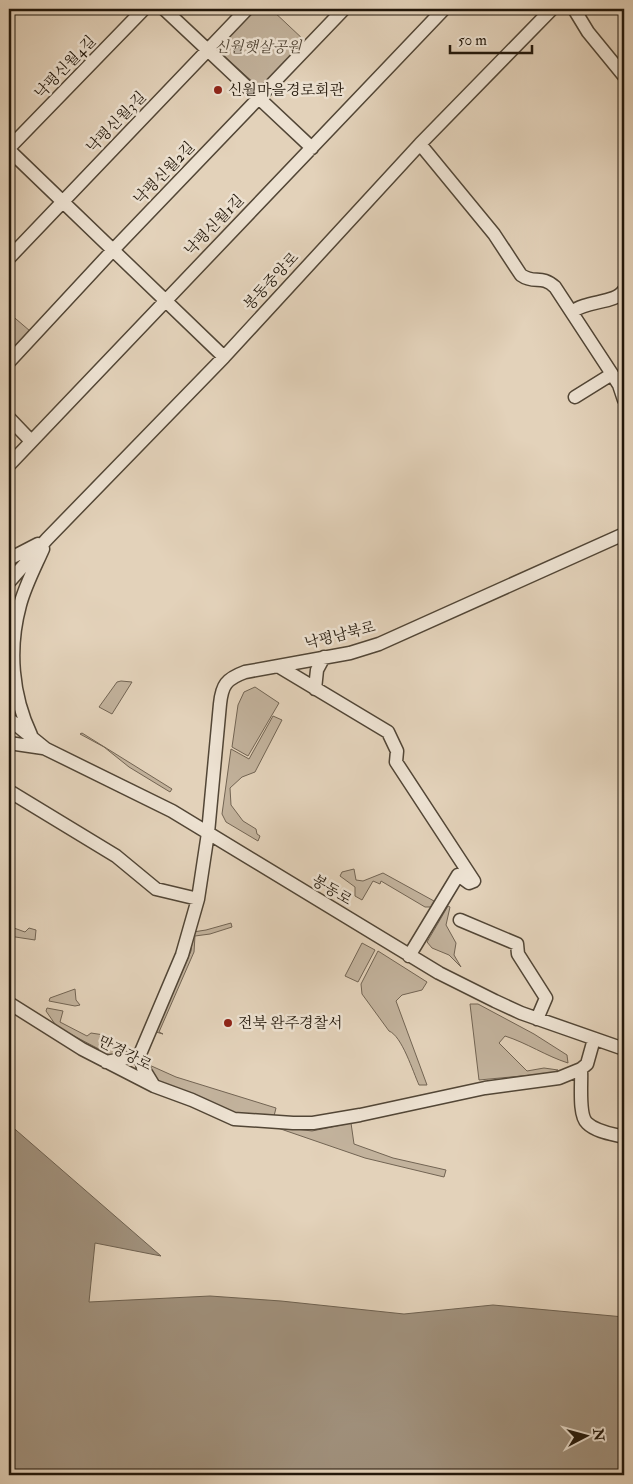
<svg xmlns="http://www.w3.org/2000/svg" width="633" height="1484" viewBox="0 0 633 1484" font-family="'IM FELL Double Pica','Noto Serif KR',serif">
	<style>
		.green { fill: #c2b29c; stroke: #726453 }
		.water { fill: #a1927e; stroke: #6e6150 }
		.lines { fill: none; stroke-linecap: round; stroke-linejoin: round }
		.minor-casing { stroke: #524636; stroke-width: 15 }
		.minor { stroke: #ede2d2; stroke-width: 12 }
		.poi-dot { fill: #8f2418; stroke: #ede2d2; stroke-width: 2 }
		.labels { text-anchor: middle; stroke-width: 5; stroke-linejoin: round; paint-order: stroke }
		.park-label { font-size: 15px; font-style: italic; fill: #524636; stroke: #ede2d2 }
		.street-label { font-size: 15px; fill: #22170a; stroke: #ede2d2 }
		.poi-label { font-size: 15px; fill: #22170a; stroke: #ede2d2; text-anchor: start }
	</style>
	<rect width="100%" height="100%" fill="#e3d2ba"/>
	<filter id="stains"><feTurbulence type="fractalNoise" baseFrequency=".004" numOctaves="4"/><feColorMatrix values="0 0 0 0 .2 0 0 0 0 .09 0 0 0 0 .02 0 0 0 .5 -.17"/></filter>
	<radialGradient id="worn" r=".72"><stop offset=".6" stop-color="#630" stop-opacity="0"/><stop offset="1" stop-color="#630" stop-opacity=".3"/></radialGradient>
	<path class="green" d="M254,9H271L305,41L263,84H255L223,55L221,44Z
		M9,313L30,331L9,354Z
		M121,681L132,682L112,714L99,707L117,682Z
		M255,687L279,703L248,756L232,747L238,705L244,692Z
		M273,716L282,720L255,772L242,777L230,788L231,805L243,821L256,829L257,834L260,836L258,841L226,822L222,814L231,749L249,759Z
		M82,733L172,789L170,792L129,767L104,747L80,734Z
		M354,869L356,880L363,881L383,873L434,901L431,907H425L381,881L380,884L373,881L362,900L355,896V887L340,876L342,872Z
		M448,906L450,907L446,925L456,943L454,955L461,967L449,955L432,948L427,942Z
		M9,920L13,921L14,928L25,932L29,928L36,930L35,940L9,936Z
		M231,923L232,927L210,934L195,936L194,952L159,1032L163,1034L156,1032L191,951L193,932L206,930Z
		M362,943L375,950L358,982L345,976Z
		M378,951L427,982L422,990L402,995L396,1001L427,1085H419C413,1072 402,1036 389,1031L362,994L361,984Z
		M75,989L76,1000L80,1005L75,1006L49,1001L50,998Z
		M470,1004H478L534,1034L567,1055L568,1063C546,1056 527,1043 505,1036L499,1043L527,1071L544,1068L558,1070L553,1073L479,1080Z
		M47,1008L63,1011L60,1022L87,1036L91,1033L104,1035L113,1039L118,1051L132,1052L114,1057L57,1027L46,1011Z
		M147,1064L176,1077L276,1108L274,1116L236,1113L156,1082Z
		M351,1123L354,1144L393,1158L446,1170L444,1177L365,1158L272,1126L312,1131Z"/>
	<path class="water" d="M9,1124L161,1256L95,1243L89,1302L210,1296L281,1301L404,1314L493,1305L624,1317V1475H9Z"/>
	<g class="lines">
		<g class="minor-casing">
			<path id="minor" d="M164,9L312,148
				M574,9L588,32L624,76
				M420,144L494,234L521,275C535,285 541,274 555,287L612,374L619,385L624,400
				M9,148L144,9
				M9,150L224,357
				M9,258L247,9
				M572,312C586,300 616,304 624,290
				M9,362L113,250L344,9
				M575,397L612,374
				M9,418L31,441
				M9,465L444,9
				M9,559L38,544
				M9,582L47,539L224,357L420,144L552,9
				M278,666L388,732L397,751L396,762L474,881L469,883L458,875L409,956
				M315,689L317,670L324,657
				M9,719L46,749L172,811L439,973L495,1001L521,1013L624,1049
				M31,735C12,695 8,649 20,605C25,586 35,567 43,549
				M9,743L43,748
				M9,791L116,856L156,889L198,899
				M460,920L517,944L518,954L546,998L537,1019
				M9,1003L82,1049L154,1086L192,1100L234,1119L293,1123H313L360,1115L485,1088L559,1078L581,1069L587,1064L594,1039
				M140,1054L143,1068L154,1086
				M106,1062L133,1057L140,1054L182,955L198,899L208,833L220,704C222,685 226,679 245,672L350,653L379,644L624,534
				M581,1069C582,1082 578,1115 587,1123C596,1132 613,1134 624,1137"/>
		</g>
		<use href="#minor" class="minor"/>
	</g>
	<g class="poi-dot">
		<circle cx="218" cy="90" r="5"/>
		<circle cx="228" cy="1023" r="5"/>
	</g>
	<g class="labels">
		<g class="park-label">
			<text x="258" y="52">신월햇살공원</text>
		</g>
		<g class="street-label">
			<text transform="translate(65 67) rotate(-46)" y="5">낙평신월4길</text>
			<text transform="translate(116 122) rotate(-46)" y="5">낙평신월3길</text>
			<text transform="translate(164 173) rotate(-46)" y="5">낙평신월2길</text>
			<text transform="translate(214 225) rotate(-46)" y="5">낙평신월1길</text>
			<text transform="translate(271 281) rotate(-47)" y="5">봉동중앙로</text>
			<text transform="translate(340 635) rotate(-14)" y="5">낙평남북로</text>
			<text transform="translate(332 890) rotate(31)" y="5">봉동로</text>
			<text transform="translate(125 1053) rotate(27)" y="5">만경강로</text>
		</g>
		<g class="poi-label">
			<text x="228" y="95">신월마을경로회관</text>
			<text x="238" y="1028">전북 완주경찰서</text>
		</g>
	</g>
	<rect width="633" height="1484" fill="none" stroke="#e3d2ba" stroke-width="30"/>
	<rect x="10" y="10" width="613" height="1464" fill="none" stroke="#22170a" stroke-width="2.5"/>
	<rect x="15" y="15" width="603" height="1454" fill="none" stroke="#22170a"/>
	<g transform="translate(586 1436) rotate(84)" stroke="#ede2d2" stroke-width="4" paint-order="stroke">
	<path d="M0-4L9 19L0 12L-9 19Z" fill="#22170a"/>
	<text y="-8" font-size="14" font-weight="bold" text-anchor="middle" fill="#22170a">N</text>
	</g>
	<path d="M450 45v8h82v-8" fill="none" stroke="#22170a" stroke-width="2.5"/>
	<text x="458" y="45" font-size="15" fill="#22170a" stroke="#ede2d2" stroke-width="4" paint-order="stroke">50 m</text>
	<rect width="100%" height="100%" filter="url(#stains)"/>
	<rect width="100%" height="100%" fill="url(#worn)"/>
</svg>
